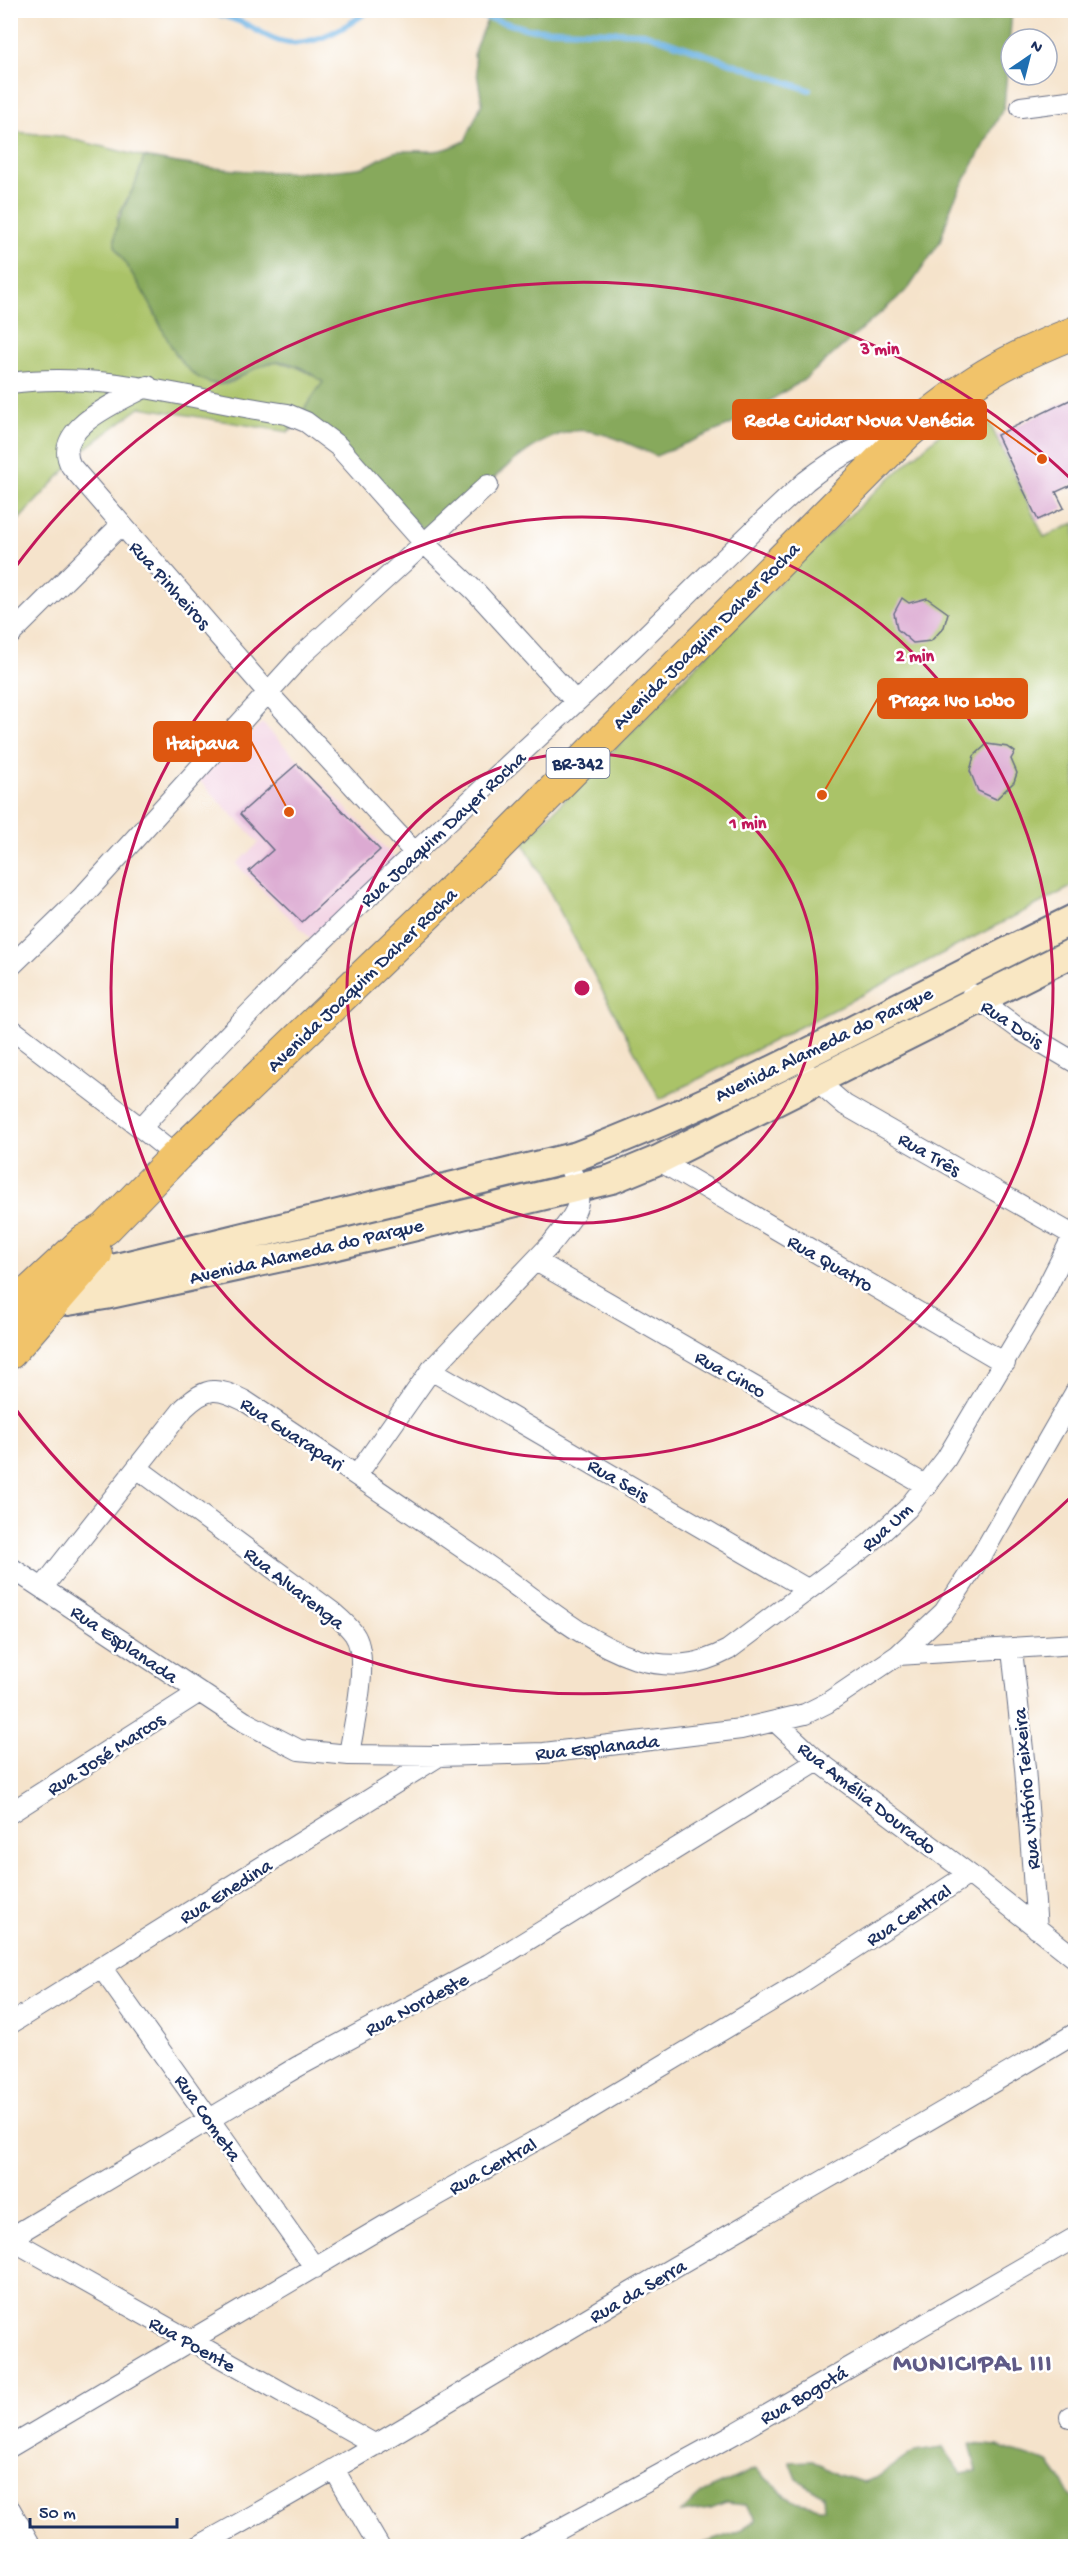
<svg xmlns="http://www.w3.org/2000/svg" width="1086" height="2557" viewBox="0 0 1086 2557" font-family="'Gochi Hand',sans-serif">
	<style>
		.built { fill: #f2d0e2 }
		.green { fill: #aac368; stroke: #627963; stroke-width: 1.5 }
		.forest { fill: #87a95c; stroke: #516c5d; stroke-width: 1.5 }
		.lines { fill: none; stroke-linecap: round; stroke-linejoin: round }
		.stream { stroke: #6cb2e3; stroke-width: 6 }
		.building { fill: #dcaad2 }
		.street-casing { stroke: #676e84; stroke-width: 22 }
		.secondary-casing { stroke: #676e84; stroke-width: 32 }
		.primary-casing { stroke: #676e84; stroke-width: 34 }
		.street { stroke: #fff; stroke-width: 20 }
		.secondary { stroke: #f9e7c3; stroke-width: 28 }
		.primary { stroke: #f1c36a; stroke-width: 32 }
		.ring { fill: none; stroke: #c2185b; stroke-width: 3 }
		.labels { text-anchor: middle; stroke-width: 5; stroke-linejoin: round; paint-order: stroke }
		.shield { fill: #fff; stroke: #5f6d8e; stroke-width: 1.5 }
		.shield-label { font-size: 18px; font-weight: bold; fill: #1b2f5e }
		.street-label { font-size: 20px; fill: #1b2f5e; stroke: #fff }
		.district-label { font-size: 26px; font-weight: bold; letter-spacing: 1.5px; fill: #5f5a87; stroke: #fff }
		.centre { fill: #c2185b; stroke: #fff; stroke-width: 3 }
		.ring-label { font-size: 18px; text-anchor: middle; font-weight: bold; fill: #c2185b; stroke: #fff; stroke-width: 5; stroke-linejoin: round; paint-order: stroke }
		.leader { fill: none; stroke: #de5710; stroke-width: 2 }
		.callout-dot { fill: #de5710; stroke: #fff; stroke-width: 2 }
		.callout { fill: #de5710; stroke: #de5710; stroke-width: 2 }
		.callout-label { font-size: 21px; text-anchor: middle; font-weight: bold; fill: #fff }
	</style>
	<rect width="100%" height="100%" fill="#fff"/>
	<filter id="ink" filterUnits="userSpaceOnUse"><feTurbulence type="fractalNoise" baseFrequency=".0167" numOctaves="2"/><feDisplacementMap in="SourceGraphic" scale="12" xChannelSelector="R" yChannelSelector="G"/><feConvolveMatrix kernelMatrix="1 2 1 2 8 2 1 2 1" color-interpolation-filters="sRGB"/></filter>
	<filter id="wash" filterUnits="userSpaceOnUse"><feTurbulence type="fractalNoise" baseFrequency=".008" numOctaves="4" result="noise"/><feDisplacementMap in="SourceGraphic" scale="24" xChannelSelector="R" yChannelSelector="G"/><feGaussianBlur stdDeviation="1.35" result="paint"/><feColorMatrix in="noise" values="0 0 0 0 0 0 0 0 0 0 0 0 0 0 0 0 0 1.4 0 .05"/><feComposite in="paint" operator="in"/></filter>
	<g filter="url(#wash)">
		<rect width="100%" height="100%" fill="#f5e3cb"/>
		<path class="built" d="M262,723L396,859L313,941L236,864L259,843L199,780Z"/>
		<path class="green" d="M16,132L59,136L144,157L135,185L117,217C132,254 175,406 232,382C240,379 244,372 251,369C276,354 302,368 324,382L288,432L141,407L85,449L11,528L10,134Z
			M979,401L1044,537L1075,523V885L660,1099L523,842C672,692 816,536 979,401Z"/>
		<path class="forest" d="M486,11H1012L1004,107L952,204L940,242L909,288L805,379L730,425L656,456C633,446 598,427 573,431C523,439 473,500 438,534L422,528L299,425L288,432L323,382C310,373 294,361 278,362C242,365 223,405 187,368C172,353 164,332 155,313C143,290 128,268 115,246C113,220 126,207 135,184C139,175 141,166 144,157C214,171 286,177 358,168C373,167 384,152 399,151C428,149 436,156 465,141L482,103L474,55L476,46L488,18Z
			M970,2444L998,2446L1049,2463L1075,2500V2546H696L737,2532L756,2520L746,2505L726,2503L711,2509L680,2513L704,2492L755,2469L794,2502L824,2508L823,2495L797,2479L790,2461L811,2460L837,2475L864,2482L876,2478L915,2451L943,2447L962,2474L977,2471Z"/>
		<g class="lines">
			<path class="stream" d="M206,10C217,14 230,17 241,22C257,29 274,43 293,43C318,44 350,25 369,10
				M459,10L528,29L644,33L809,90"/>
		</g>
		<g id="blocks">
			<path class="building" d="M1076,397V483L1056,492L1064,508L1038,520L997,435Z
				M902,598L909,603L927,598L948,613L944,627L931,641L913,643L897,629L894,613Z
				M987,744L1008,747L1015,752L1011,759L1017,773L1014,782L996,799L978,791L970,771L974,756Z
				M297,764L380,850L302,922L249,871L273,850L240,814Z"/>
		</g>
	</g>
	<g filter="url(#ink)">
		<use href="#blocks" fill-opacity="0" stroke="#676e84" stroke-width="1.5"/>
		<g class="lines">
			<g class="street-casing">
				<path id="street" d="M1021,107L1076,100
					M10,383C107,370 193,401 287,414L306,422L338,446L425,544L475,591L576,702
					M148,386C122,400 50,428 71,466L269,694L415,853
					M10,635L120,526
					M10,967L82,897L302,655L488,485
					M972,994L1022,1031L1076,1063
					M10,1028L141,1128
					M809,1074L845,1105L1073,1235
					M176,1156L141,1128C276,978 426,842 574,704C653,631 727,553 806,481C839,455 862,443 904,434
					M658,1160L1005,1363
					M536,1261L927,1486
					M431,1370L807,1589
					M137,1468L331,1611C339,1618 348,1625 354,1634C371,1658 353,1726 349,1755
					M357,1475L431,1370L552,1243C582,1205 586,1205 566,1159
					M10,1567L245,1722L299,1750L349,1755L439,1756L544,1753L741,1729L805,1714L827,1703L898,1655L944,1612L983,1553L1076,1391
					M43,1587L184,1408C207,1386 217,1387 245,1401C327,1455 409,1511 490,1567C536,1599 582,1641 636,1659C670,1669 698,1666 728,1650L869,1544L907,1509L946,1459L1040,1301L1076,1230
					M1012,1650L1025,1768L1037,1929
					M898,1655L1076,1644
					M776,1722L818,1761L969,1874L1076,1959
					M10,1813L198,1693
					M101,1967L315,2268
					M10,2024L439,1756
					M10,2238L297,2067L489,1964L818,1761
					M10,2239L376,2445
					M1070,2417L1076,2414
					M10,2447L408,2212L560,2127L796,1986L969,1874
					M335,2471L379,2546
					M10,2509L31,2546
					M199,2546C346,2465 489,2376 635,2290C781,2204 930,2121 1076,2033
					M529,2546L736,2433L1076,2237"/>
			</g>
			<g class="secondary-casing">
				<path id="secondary" d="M67,1264L81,1271L108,1270L577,1156C749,1091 910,998 1076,918
					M40,1290L68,1301L105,1295L333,1246L612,1179L658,1160L1076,951"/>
			</g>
			<g class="primary-casing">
				<path id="primary" d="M10,1310L84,1241L105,1229L176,1156L488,856L906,434C965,384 1004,360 1076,332
					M10,1353L96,1254"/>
			</g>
			<use href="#street" class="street"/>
			<use href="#secondary" class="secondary"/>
			<use href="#primary" class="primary"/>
		</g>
	</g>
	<g class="ring">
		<circle cx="582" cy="988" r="235"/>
		<circle cx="582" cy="988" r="471"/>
		<path d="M1072 1496A706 706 0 0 1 11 1403M11 573A706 706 0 0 1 1072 480"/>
	</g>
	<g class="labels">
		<rect class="shield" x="546.5" y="748" width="63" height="30" rx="4.5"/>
		<g class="shield-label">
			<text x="578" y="769">BR-342</text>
		</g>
		<g class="street-label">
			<text transform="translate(171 584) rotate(48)" y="7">Rua Pinheiros</text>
			<text transform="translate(705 635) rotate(-45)" y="7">Avenida Joaquim Daher Rocha</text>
			<text transform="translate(442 828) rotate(-43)" y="7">Rua Joaquim Dayer Rocha</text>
			<text transform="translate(361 979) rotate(-44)" y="7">Avenida Joaquim Daher Rocha</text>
			<text transform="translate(1013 1023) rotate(34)" y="7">Rua Dois</text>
			<text transform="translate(823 1043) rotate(-26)" y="7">Avenida Alameda do Parque</text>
			<text transform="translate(930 1153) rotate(30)" y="7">Rua Três</text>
			<text transform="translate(306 1250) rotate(-13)" y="7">Avenida Alameda do Parque</text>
			<text transform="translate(831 1262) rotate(30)" y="7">Rua Quatro</text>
			<text transform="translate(731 1373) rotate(29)" y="7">Rua Cinco</text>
			<text transform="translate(293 1433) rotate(33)" y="7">Rua Guarapari</text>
			<text transform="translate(619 1479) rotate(30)" y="7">Rua Seis</text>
			<text transform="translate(886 1526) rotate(-43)" y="7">Rua Um</text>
			<text transform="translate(295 1587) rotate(38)" y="7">Rua Alvarenga</text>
			<text transform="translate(125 1643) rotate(34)" y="7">Rua Esplanada</text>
			<text transform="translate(597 1746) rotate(-6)" y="7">Rua Esplanada</text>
			<text transform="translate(105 1753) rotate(-33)" y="7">Rua José Marcos</text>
			<text transform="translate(1025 1789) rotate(-95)" y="7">Rua Vitório Teixeira</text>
			<text transform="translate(868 1797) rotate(38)" y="7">Rua Amélia Dourado</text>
			<text transform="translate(225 1890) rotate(-32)" y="7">Rua Enedina</text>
			<text transform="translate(908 1914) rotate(-33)" y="7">Rua Central</text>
			<text transform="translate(416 2003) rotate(-28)" y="7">Rua Nordeste</text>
			<text transform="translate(209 2117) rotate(55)" y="7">Rua Cometa</text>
			<text transform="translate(492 2165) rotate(-29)" y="7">Rua Central</text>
			<text transform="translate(637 2290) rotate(-30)" y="7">Rua da Serra</text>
			<text transform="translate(193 2343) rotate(29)" y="7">Rua Poente</text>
			<text transform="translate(803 2394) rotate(-30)" y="7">Rua Bogotá</text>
		</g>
		<g class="district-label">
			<text x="973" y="2370">MUNICIPAL III</text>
		</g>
	</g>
	<circle cx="582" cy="988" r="9" class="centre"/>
	<g class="ring-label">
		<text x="880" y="354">3 min</text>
		<text x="915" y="661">2 min</text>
		<text x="748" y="828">1 min</text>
	</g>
	<path class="leader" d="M1042 459L986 419M822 795L878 698M289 812L251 741"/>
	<g class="callout-dot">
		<circle cx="1042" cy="459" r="6"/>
		<circle cx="822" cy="795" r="6"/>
		<circle cx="289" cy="812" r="6"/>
	</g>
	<g class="callout">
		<rect x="733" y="400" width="253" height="39" rx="6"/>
		<rect x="878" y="679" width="149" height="39" rx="6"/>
		<rect x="154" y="722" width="97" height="39" rx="6"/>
	</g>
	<g class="callout-label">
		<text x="859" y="426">Rede Cuidar Nova Venécia</text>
		<text x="952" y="706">Praça Ivo Lobo</text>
		<text x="202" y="749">Itaipava</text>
	</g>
	<rect width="1086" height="2557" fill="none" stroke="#fff" stroke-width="36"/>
	<g transform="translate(1029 57) rotate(35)"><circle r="28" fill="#ffffff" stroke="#a4acbf" stroke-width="1.5"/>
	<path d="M0-4.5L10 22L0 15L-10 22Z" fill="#1f6fb2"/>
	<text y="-9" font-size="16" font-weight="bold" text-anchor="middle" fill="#1b2f5e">N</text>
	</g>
	<path d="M30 2518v9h147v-9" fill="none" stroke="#1b2f5e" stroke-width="3"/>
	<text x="39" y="2518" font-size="18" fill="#1b2f5e" stroke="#ffffff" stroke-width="4.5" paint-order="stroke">50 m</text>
</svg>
